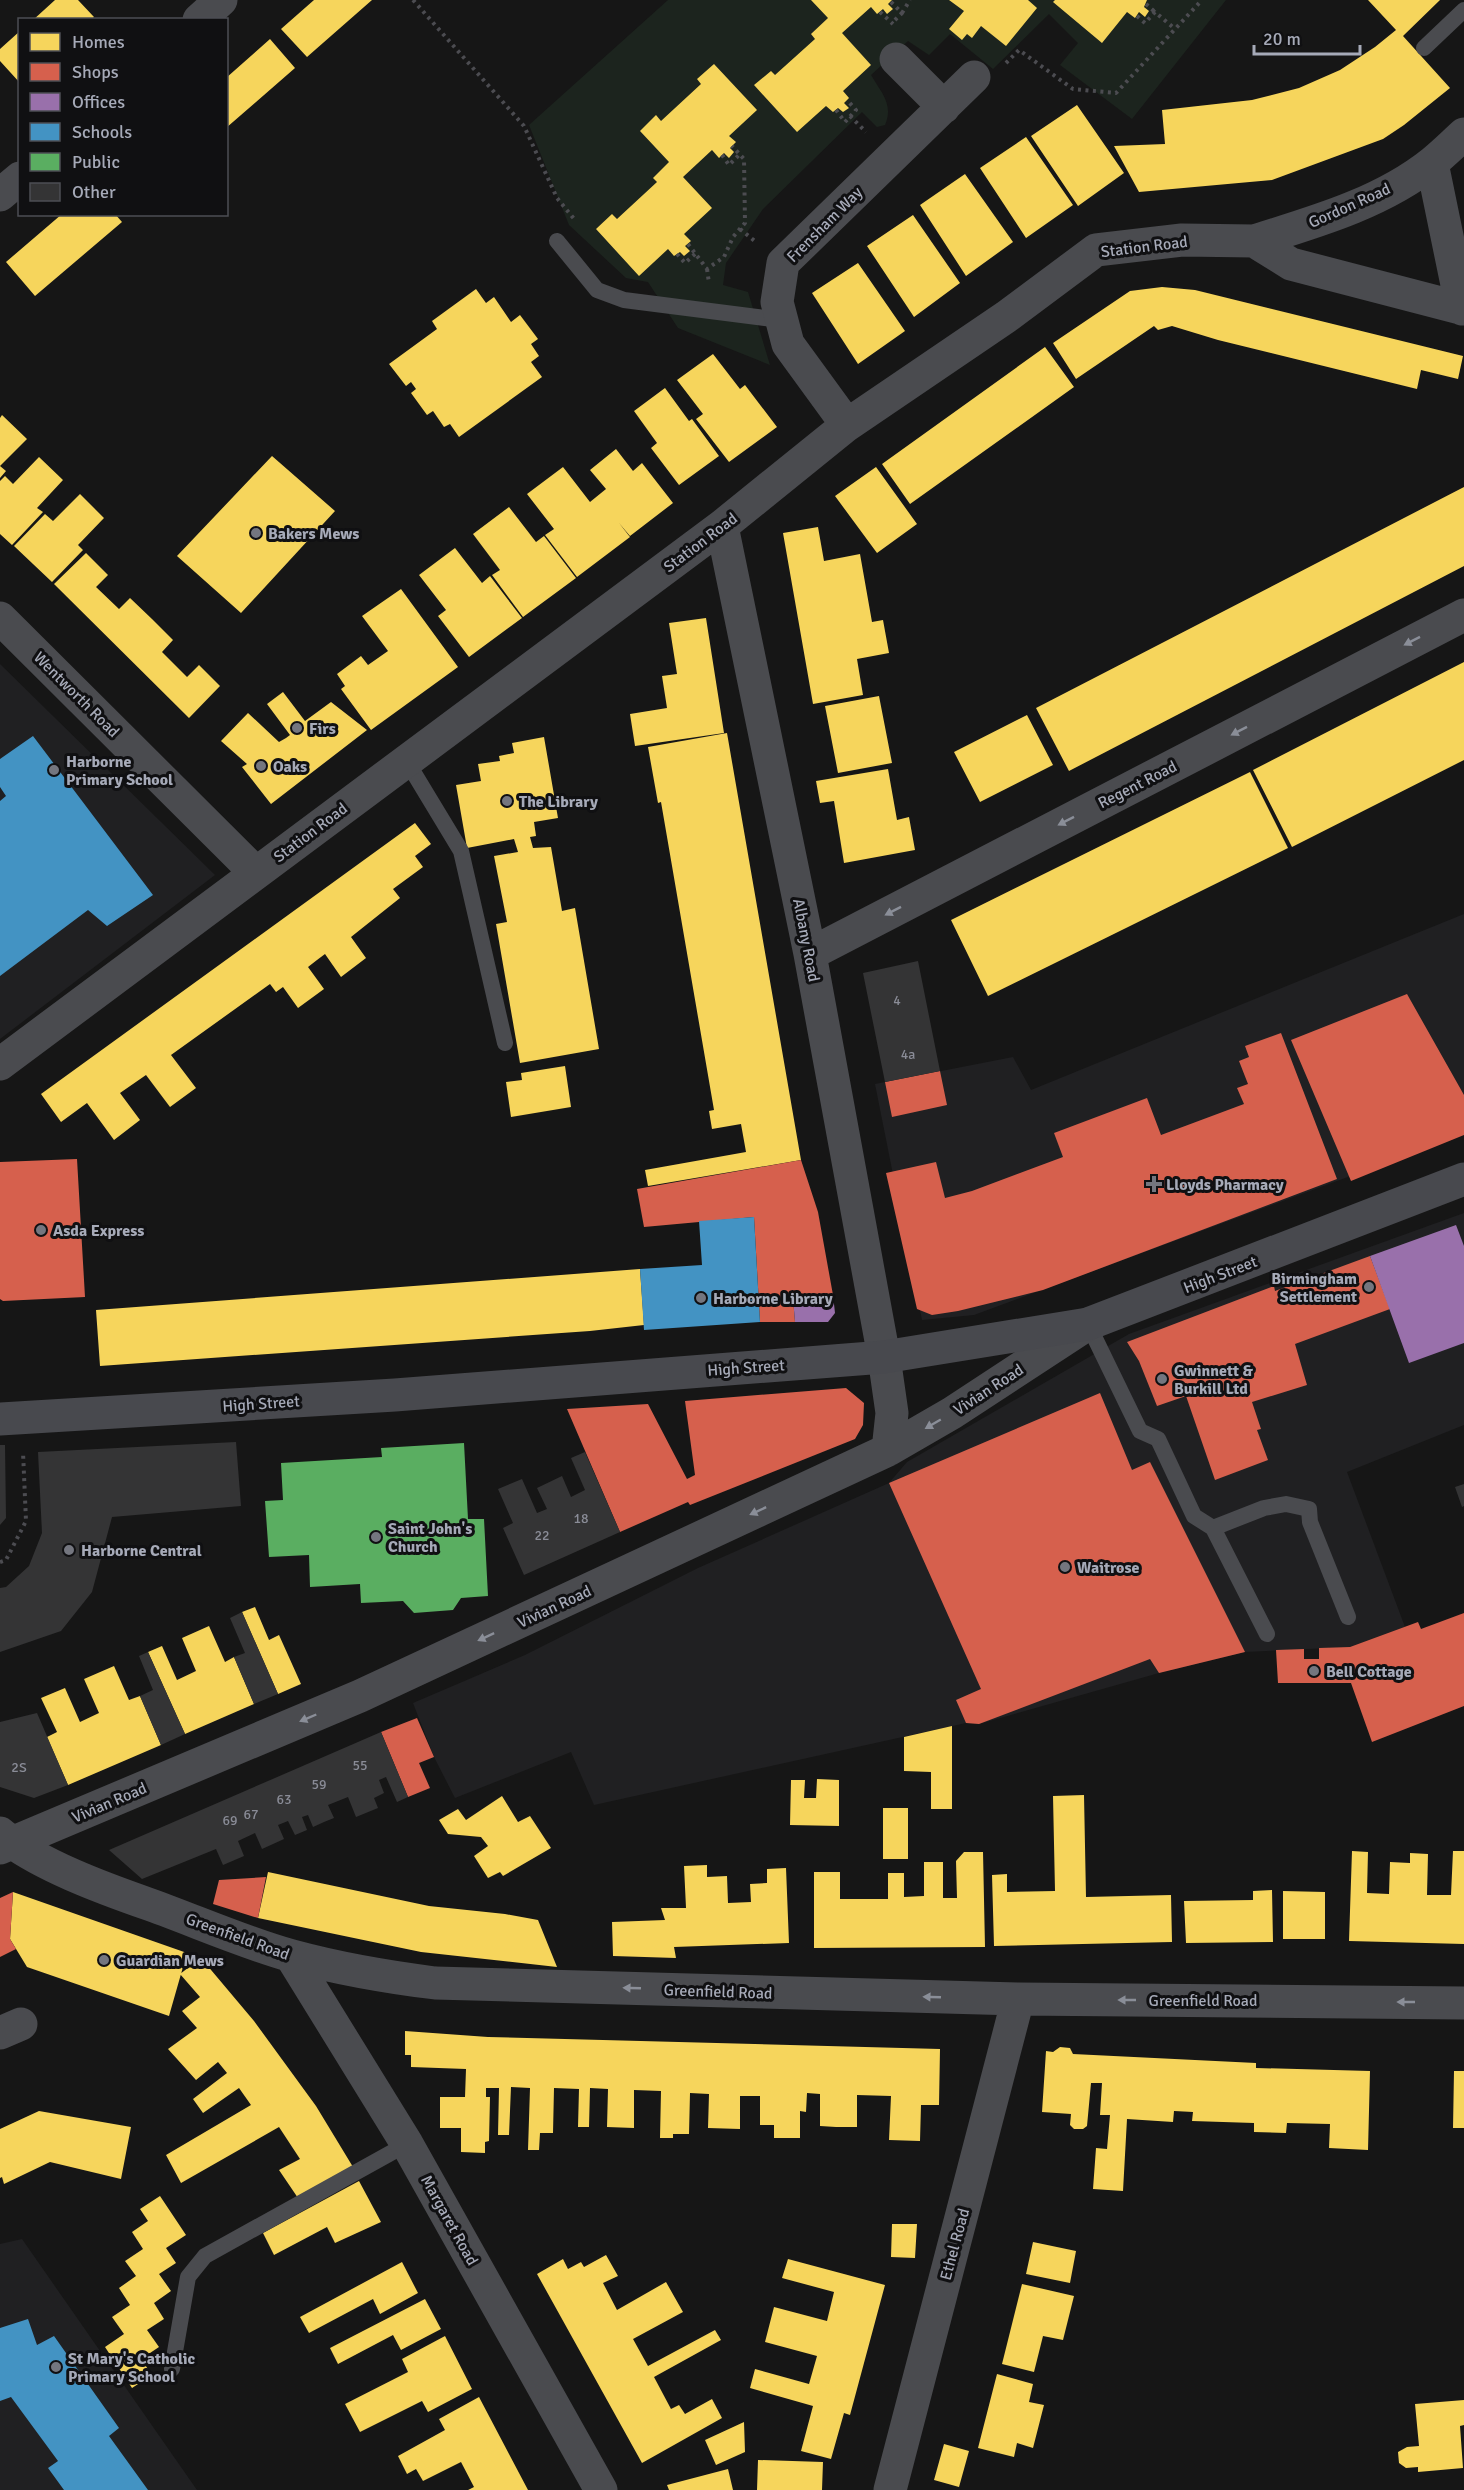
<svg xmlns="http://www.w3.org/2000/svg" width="1464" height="2490" viewBox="0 0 1464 2490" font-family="Signika,sans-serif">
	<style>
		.built { fill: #202022 }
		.green { fill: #1c241e }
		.homes { fill: #f6d55c }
		.shops { fill: #d6604d }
		.offices { fill: #9970ab }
		.schools { fill: #4393c3 }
		.public { fill: #5aae61 }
		.building { fill: #343435 }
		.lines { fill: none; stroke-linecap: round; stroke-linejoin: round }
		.path { stroke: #4c4c51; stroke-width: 4; stroke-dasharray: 3 4.5; stroke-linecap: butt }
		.service { stroke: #4a4b4f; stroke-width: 16 }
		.minor { stroke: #4a4b4f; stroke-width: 33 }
		.secondary { stroke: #48494e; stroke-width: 33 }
		.oneway { fill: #8a8e98 }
		.poi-dot { fill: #74767f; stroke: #101012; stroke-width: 2 }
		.labels { text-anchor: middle; stroke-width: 6; stroke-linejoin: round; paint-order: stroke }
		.number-label { font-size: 14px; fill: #8a8c97 }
		.street-label { font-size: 16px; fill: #a6aab8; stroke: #101012 }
		.poi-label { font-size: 16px; font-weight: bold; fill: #a6aab8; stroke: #101012; text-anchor: start }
	</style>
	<rect width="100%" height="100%" fill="#161616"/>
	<path class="built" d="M0,664L215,875L0,1039Z
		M1464,914V1134L974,1315L922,1320L875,1084L1013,1057L1031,1090Z
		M1464,1213V1425L1347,1472L1405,1627L1350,1647L1245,1652L1159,1673L979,1724L966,1723L594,1805L571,1752L455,1798L434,1757L413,1703L525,1655L698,1568L889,1483L907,1462L1129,1334Z
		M22,2239L197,2490H0V2244Z"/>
	<path class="green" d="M668,0H1226L1132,119L1060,65L1078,43L1049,14L993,69L950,34L929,55L908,41L871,75C881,92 894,105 885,125L877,127L862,112L763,209L726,263L723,285L748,292L770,365L678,328L648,282L626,278L569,225L529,125Z"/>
	<path class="homes" d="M55,0H78L94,17L91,20H33Z
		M314,0H372L307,57L281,29Z
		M811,0H892L888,4L893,9L887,14L883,9L877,14L871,7L842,33L871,65L843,91L849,98L844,103L849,108L843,112L838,108L833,112L826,106L797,132L754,85L771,71L775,75L815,39L811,34L828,18Z
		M949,0H1028L1037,8L1006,46L981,26L972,38L967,34L962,40L949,29L964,11Z
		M1055,0H1147L1144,7L1149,11L1145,17L1139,12L1135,18L1127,12L1102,43L1053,2Z
		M1368,0H1440L1403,36L1450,88L1404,125L1383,139L1272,180L1139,192L1114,146L1165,144L1162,110L1252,100L1299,88L1340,70L1375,47L1396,30Z
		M20,31V83L0,61V49Z
		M270,39L295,68L226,128V78Z
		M714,64L757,110L729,136L736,142L730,148L734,152L729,158L724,153L719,158L712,150L683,177L712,208L684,234L691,241L685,246L690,251L684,256L680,252L674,256L668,249L639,276L596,229L612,214L617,219L657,182L653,178L669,162L640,131L656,115L661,121L701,84L697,79Z
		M1077,105L1124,173L1078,206L1031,136Z
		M1026,137L1073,205L1026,238L980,168Z
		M965,174L1013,242L966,276L920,205Z
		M62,214H115L122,222L35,296L6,262Z
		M913,215L960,283L914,317L867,246Z
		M858,263L905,331L858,364L812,293Z
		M1162,287L1195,290L1463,356L1458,379L1421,370L1417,389L1218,340L1172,326L1158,330L1154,326L1076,379L1053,343L1130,291Z
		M476,289L486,303L494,297L511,322L520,315L538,339L531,344L539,356L531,362L542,377L459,437L450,424L444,427L433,411L427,415L411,393L416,389L411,382L406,386L389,364L437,329L432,321Z
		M1045,347L1074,387L910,504L882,464Z
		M713,354L740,389L745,385L777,427L729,462L696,419L703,414L677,380Z
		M665,388L689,421L692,419L719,456L679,485L651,448L657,443L634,411Z
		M2,415L27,439L0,466L6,471L0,478V418Z
		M616,449L633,471L642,463L673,503L630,536L619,523L630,537L577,577L545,535L554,529L527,494L563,467L590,502L606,489L590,470Z
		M272,456L335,511L241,613L177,556Z
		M39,457L63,480L37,508L43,512L12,545L0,534V481L5,476L13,484Z
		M876,467L917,524L877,553L835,496Z
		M1464,487V566L1069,771L1036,708Z
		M80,494L104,518L78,545L83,550L52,582L14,546L45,514L53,521Z
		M509,507L536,542L544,536L576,578L523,617L492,575L500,570L473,534Z
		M818,527L824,561L860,554L872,622L883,620L889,653L857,659L863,695L813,704L783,533Z
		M455,548L482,583L490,576L522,618L469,657L438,616L446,610L419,575Z
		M86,553L108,575L96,587L119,609L130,598L152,619L173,640L162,652L187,677L199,665L220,686L189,718L54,584Z
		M401,589L458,667L371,730L341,689L345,686L337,674L361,656L368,665L388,651L362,616Z
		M706,618L724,733L635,746L630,714L667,708L662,676L677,674L669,623Z
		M1464,662V760L1292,847L1253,770Z
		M283,692L305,721L331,702L367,730L271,804L242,767L247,764L221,741L248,713L279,742L286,738L290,735L267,704Z
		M879,696L892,763L838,773L825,706Z
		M1027,715L1053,765L980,802L954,752Z
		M727,733L801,1160L648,1186L645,1170L746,1152L741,1124L712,1129L709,1111L714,1110L661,802L658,803L648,747Z
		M544,737L558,818L534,822L536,836L530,837L533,848L551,847L562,911L575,908L599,1049L520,1063L496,924L507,922L494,856L518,852L514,839L467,848L456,785L481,781L478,764L500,761L499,756L514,753L512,743Z
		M888,769L897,820L909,817L915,850L844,863L834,801L820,803L816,781Z
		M1250,772L1288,848L988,996L951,920Z
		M415,823L431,844L415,856L423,867L393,889L400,898L351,937L366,958L341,977L325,954L317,960L308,967L324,989L298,1008L283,987L276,992L270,984L171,1055L196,1088L170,1107L146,1075L120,1093L140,1120L114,1140L87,1103L61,1122L41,1094Z
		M565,1066L571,1107L511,1117L506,1082L522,1080L521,1073Z
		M640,1269L644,1325L590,1331L100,1366L96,1310Z
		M255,1607L269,1640L279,1635L301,1684L278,1694L242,1612Z
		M209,1626L225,1662L234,1657L254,1704L185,1734L148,1652L162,1646L177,1680L196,1671L182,1638Z
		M114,1666L129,1700L140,1696L161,1745L68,1785L47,1737L57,1732L41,1698L65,1688L80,1722L99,1713L84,1679Z
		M952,1726V1809H931V1772L904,1771V1737Z
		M817,1779L839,1780V1826L790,1825L791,1780H805L804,1798H816Z
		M1084,1795L1086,1897L1171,1895L1172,1942L994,1946L992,1875L1007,1874V1892L1055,1891L1053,1796Z
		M502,1796L518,1822L530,1816L551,1848L503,1876L500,1872L488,1878L474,1856L488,1846L481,1837L448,1834L439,1820L458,1809L466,1820Z
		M883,1808H908V1859H883Z
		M1352,1851L1368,1852L1367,1893L1389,1894L1390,1862L1410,1863V1853L1428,1854L1427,1895H1451L1453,1851H1464V1944L1349,1941Z
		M964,1852H983L985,1947L814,1948V1872H840V1899H888V1873H904V1897L924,1896V1862H943V1898H957L956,1861Z
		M707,1865V1877L727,1876L728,1903L751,1902L750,1884L767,1883V1869L786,1868L789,1943L674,1947L676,1958L613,1956L612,1922L665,1920L661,1908H686L684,1866Z
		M268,1872L429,1906L505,1914L538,1920L557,1967L421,1952L258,1918Z
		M1272,1890L1273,1942L1186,1943L1184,1901L1253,1900V1891Z
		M1283,1891L1325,1892V1939H1283Z
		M13,1892L187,1953L169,2016L27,1967L10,1939Z
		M201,1958L254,2021L316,2106L353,2167L298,2198L279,2170L300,2159L279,2127L181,2183L166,2155L251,2105L239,2088L203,2113L193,2099L227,2073L218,2062L196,2080L168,2049L197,2028L182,2011L200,1997L180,1974Z
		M405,2031L488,2037L940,2049L939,2105H921L920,2141L889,2140L891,2096L857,2095V2127H836L820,2126V2094L807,2093L806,2112L800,2111V2138H774V2125H760V2096H740V2129L708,2128L709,2094L690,2093L689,2134H673V2138H660L661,2091L634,2090V2128L607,2127L608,2089L590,2088L589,2127H578L579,2089L554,2088L553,2133H540L539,2150H528L530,2088L511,2087L509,2135H498L499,2088H486V2097H490L489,2141L485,2142V2153L461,2152V2128H440V2097H465L466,2069L411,2067V2055H405Z
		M1060,2047L1070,2048L1073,2054L1256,2063V2068L1370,2071L1368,2150L1329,2148L1330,2124L1287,2123L1286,2133L1254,2132V2123L1192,2121L1193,2112L1174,2111L1173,2122L1127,2119L1123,2191L1093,2189L1096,2148L1107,2149L1110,2115H1100L1102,2083H1091L1087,2126L1083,2129H1074L1070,2125L1071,2114L1042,2112L1046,2051L1053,2052Z
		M1454,2071H1464V2128H1453Z
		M39,2111L131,2127L121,2179L50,2162L4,2184L2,2177L0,2178V2129Z
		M359,2181L381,2222L335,2243L327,2227L274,2255L263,2233Z
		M160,2196L186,2235L166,2248L176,2263L159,2274L171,2291L154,2303L164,2319L147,2330L159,2347L141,2359L152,2375L132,2388L105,2347L124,2334L112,2317L130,2305L119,2288L136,2276L125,2261L143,2249L132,2232L148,2221L140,2209Z
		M892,2224H917L915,2258L891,2257Z
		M1033,2242L1076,2251L1070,2283L1026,2274Z
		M606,2255L618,2276L603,2283L617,2310L666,2282L683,2312L633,2339L648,2366L715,2330L721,2340L654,2377L671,2409L679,2405L685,2414L712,2399L722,2418L642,2463L537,2274L563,2259L568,2269L581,2262L584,2267Z
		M788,2259L885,2285L850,2415L844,2413L831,2459L801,2451L813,2406L750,2388L755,2369L809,2384L817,2356L765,2342L774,2307L827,2321L834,2292L782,2278Z
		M402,2262L418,2293L380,2314L373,2299L309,2333L300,2317Z
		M1022,2284L1074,2296L1063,2340L1043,2336L1034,2372L1002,2364Z
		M425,2299L441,2329L401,2350L393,2335L338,2364L330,2348Z
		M445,2336L472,2389L428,2412L422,2401L360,2432L345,2404L408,2372L402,2359Z
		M997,2374L1033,2384L1029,2402L1044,2405L1033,2448L1017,2443L1014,2457L978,2448Z
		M479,2397L509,2454L528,2490H468L474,2487L461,2462L423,2481L416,2469L407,2474L398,2456L445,2430L439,2419Z
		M1464,2400V2425L1460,2426L1463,2468L1418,2472V2467L1406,2468L1399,2463L1398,2452L1407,2447L1419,2446L1415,2404Z
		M744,2422L745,2452L716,2465L705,2440Z
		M944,2444L969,2451L959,2487L934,2480Z
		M758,2460L823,2462L822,2490H757Z
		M728,2469L733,2490H669L667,2485Z"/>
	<path class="shops" d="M1407,994L1464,1095V1135L1351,1181L1291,1040Z
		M1281,1033L1337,1179L1043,1290L958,1311L932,1315L917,1309L886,1173L936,1162L945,1198L972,1191L1063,1157L1054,1133L1147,1098L1161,1135L1244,1104L1237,1088L1248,1084L1239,1061L1249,1057L1245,1046Z
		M940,1071L947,1105L892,1117L885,1082Z
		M77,1159L85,1297L3,1301L0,1299V1162Z
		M801,1160L818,1212L833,1295L793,1298L795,1322H760L754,1217L644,1227L637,1189Z
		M1370,1256L1390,1309L1295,1344L1307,1385L1252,1402L1261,1429L1257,1430L1268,1460L1215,1480L1186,1396L1157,1406L1139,1361L1127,1342L1274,1286L1275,1291Z
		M846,1388L864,1403L863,1425L855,1439L690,1505L688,1502L620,1532L567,1409L648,1404L687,1479L695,1475L685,1401Z
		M1100,1393L1132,1470L1150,1462L1245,1652L1159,1673L1150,1659L979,1724L966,1723L956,1700L981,1689L889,1483Z
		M1464,1613V1706L1372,1742L1351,1683H1278L1276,1650L1304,1649V1659H1319V1648L1350,1647L1418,1622L1421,1629Z
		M417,1718L434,1757L419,1763L430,1788L408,1797L381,1732Z
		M266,1877L258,1918L213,1904L219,1880Z
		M13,1892L10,1939L16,1949L0,1957V1898Z"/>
	<path class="offices" d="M1456,1225L1464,1246V1343L1409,1363L1370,1256Z
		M833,1295L835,1313L828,1322H795L793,1298Z"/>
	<path class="schools" d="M33,736L153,895L107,926L88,910L0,976V801L6,796L0,787V759Z
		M754,1217L760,1322L644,1330L640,1269L702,1265L699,1221Z
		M28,2319L37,2345L54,2336L119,2428L109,2436L148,2490H64L48,2468L58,2461L11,2397L0,2401V2328Z"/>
	<path class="public" d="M464,1443L468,1519H484L488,1596L461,1598L453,1610L414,1613L403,1601L361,1603L360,1584L310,1587L309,1555L269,1557L265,1501L283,1500L281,1463L382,1457L381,1448Z"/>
	<path class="building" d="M918,961L940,1071L885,1082L863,973Z
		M236,1442L241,1506L112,1517L92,1592L61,1631L0,1652V1588L6,1587L29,1566L42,1533L38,1452Z
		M0,1445H5L6,1518L0,1525Z
		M585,1452L620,1532L524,1575L503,1528L513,1523L498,1489L522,1479L537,1513L547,1509L537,1488L562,1476L571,1497L585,1490L571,1458Z
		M1464,1484V1506L1462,1507L1455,1487Z
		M242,1612L278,1694L254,1704L234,1657L245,1653L230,1618Z
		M148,1652L185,1734L161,1745L140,1696L153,1690L139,1656Z
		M37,1713L68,1785L34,1798L0,1787V1722Z
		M381,1732L408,1797L397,1802L386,1777L379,1780L384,1793L374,1798L378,1808L356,1817L348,1797L328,1805L334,1818L324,1822L313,1827L308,1815L302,1817L307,1830L295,1835L288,1821L278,1825L284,1839L262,1849L255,1833L238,1841L244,1856L223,1865L216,1849L142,1879L109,1850Z"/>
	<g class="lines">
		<path class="path" d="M413,0L524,126L557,198L575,220
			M891,2L902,13L892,23
			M1146,4L1155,12
			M880,12L893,24
			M902,13L910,0
			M1137,16L1145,23L1155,12L1175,29
			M1006,63L1019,50L1073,89L1116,93L1202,0
			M836,110L845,122L856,110L847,100
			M850,116L866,132
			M722,155L729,165L740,154
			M740,229L756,242
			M688,244L707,269L724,257L733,237L745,223L744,159L732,146
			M677,254L685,263L695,254
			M707,269L709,283
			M0,1562L6,1560L26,1521L23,1452"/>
		<path class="service" d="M1424,48L1464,10
			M557,241L597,290L624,300L781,320
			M406,760L461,851L505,1043
			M1088,1324L1140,1431L1158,1439L1194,1516L1213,1528L1264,1508L1286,1504L1309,1509L1310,1522L1348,1617
			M1213,1528L1267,1634
			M172,2369L188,2277L205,2256L407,2144"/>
		<path class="minor" d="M199,20L221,0
			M896,59L944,107
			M1432,163L1462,309
			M0,195L20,178
			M1254,241C1315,222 1382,203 1433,162C1444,153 1454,143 1464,134
			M847,425L788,344L777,302L783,263L974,77
			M722,526L810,954L884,1357L892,1413L888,1450
			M0,618L255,872
			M810,954L1464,615
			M0,1064L722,526L847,425L1006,317L1096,250L1182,240L1254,241L1291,264L1464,309
			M0,1833C36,1864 105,1889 151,1905C198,1922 245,1943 292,1956C340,1969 387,1977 435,1983L1018,1999L1464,2003
			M0,1848L360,1696L888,1450L952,1413L1088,1324
			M291,1956L407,2144L601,2490
			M0,2033L21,2024
			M890,2490L1018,1999"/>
		<path class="secondary" d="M0,1419L395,1395L884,1357L1088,1324L1464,1179"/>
	</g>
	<defs><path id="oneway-solid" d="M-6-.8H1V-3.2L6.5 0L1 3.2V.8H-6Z" transform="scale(1.5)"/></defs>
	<g class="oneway">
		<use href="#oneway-solid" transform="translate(1412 641) rotate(153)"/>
		<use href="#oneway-solid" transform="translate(1239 731) rotate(153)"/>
		<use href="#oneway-solid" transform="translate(1066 821) rotate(153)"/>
		<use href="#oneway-solid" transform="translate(893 911) rotate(153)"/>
		<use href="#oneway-solid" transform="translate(933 1424) rotate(150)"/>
		<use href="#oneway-solid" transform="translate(758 1511) rotate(155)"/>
		<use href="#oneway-solid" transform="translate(486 1637) rotate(155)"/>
		<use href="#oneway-solid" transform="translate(308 1718) rotate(157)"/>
		<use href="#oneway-solid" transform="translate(632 1988) rotate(-178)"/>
		<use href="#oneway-solid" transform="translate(932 1997) rotate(-178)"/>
		<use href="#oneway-solid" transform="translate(1127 2000) rotate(-180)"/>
		<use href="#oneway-solid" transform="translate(1406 2002) rotate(-180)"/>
	</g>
	<g class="poi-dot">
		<circle cx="256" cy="533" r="6"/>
		<circle cx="297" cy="728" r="6"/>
		<circle cx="261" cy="766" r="6"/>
		<circle cx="54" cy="770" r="6"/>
		<circle cx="507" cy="801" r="6"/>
		<path d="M1151 1175h6v6h6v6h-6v6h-6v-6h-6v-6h6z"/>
		<circle cx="41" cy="1230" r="6"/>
		<circle cx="1369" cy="1287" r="6"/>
		<circle cx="701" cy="1298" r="6"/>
		<circle cx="1162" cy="1379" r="6"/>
		<circle cx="376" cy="1537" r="6"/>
		<circle cx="69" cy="1550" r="6"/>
		<circle cx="1065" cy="1567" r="6"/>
		<circle cx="1314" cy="1671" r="6"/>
		<circle cx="104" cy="1960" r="6"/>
		<circle cx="56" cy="2367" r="6"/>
	</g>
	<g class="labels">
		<g class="number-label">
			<text x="897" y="1005">4</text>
			<text x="908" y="1059">4a</text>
			<text x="581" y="1523">18</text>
			<text x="542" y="1540">22</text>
			<text x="360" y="1770">55</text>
			<text x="19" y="1772">2S</text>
			<text x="319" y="1789">59</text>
			<text x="284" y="1804">63</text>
			<text x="251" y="1819">67</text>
			<text x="230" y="1825">69</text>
		</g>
		<g class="street-label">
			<text transform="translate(1349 205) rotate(-24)" y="6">Gordon Road</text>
			<text transform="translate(824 224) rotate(-45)" y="6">Frensham Way</text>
			<text transform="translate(1144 246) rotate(-7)" y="6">Station Road</text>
			<text transform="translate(700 542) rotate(-37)" y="6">Station Road</text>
			<text transform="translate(77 694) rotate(45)" y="6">Wentworth Road</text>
			<text transform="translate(1137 784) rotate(-27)" y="6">Regent Road</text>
			<text transform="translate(310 832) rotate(-37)" y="6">Station Road</text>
			<text transform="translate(807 940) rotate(79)" y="6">Albany Road</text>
			<text transform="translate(1220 1274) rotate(-21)" y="6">High Street</text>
			<text transform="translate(746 1367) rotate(-4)" y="6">High Street</text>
			<text transform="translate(988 1389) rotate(-33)" y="6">Vivian Road</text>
			<text transform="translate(261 1403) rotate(-4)" y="6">High Street</text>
			<text transform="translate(554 1606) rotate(-25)" y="6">Vivian Road</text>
			<text transform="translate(109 1802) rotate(-23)" y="6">Vivian Road</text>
			<text transform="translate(238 1936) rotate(20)" y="6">Greenfield Road</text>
			<text transform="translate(718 1991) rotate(2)" y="6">Greenfield Road</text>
			<text x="1203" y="2006">Greenfield Road</text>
			<text transform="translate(450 2220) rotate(61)" y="6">Margaret Road</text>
			<text transform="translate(954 2244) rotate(-75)" y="6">Ethel Road</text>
		</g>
		<g class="poi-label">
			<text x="268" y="539">Bakers Mews</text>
			<text x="309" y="734">Firs</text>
			<text x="66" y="767">Harborne<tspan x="66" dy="18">Primary School</tspan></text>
			<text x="273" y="772">Oaks</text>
			<text x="519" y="807">The Library</text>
			<text x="1166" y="1190">Lloyds Pharmacy</text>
			<text x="53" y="1236">Asda Express</text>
			<text x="1357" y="1284" text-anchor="end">Birmingham<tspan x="1357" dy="18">Settlement</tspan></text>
			<text x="713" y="1304">Harborne Library</text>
			<text x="1174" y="1376">Gwinnett &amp;<tspan x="1174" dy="18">Burkill Ltd</tspan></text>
			<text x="388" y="1534">Saint John's<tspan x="388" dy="18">Church</tspan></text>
			<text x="81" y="1556">Harborne Central</text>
			<text x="1077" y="1573">Waitrose</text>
			<text x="1326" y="1677">Bell Cottage</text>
			<text x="116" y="1966">Guardian Mews</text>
			<text x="68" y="2364">St Mary's Catholic<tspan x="68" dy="18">Primary School</tspan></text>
		</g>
	</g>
	<rect x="18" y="18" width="210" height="198" fill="#101012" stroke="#4c4e54" stroke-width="1.5"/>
	<rect x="30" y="33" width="30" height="18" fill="#f6d55c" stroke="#4c4e54" stroke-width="1.5"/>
	<text x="72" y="48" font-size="18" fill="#a6aab8">Homes</text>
	<rect x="30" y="63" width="30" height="18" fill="#d6604d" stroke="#4c4e54" stroke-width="1.5"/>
	<text x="72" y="78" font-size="18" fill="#a6aab8">Shops</text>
	<rect x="30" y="93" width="30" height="18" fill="#9970ab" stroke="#4c4e54" stroke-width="1.5"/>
	<text x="72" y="108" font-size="18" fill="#a6aab8">Offices</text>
	<rect x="30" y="123" width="30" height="18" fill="#4393c3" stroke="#4c4e54" stroke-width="1.5"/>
	<text x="72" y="138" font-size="18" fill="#a6aab8">Schools</text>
	<rect x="30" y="153" width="30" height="18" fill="#5aae61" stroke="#4c4e54" stroke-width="1.5"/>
	<text x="72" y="168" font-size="18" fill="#a6aab8">Public</text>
	<rect x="30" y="183" width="30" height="18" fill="#343435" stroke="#4c4e54" stroke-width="1.5"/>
	<text x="72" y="198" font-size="18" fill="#a6aab8">Other</text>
	<path d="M1254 45v9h106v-9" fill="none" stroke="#a6aab8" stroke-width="3"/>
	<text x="1263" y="45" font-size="18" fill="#a6aab8" stroke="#101012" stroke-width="4.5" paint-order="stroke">20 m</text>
</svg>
